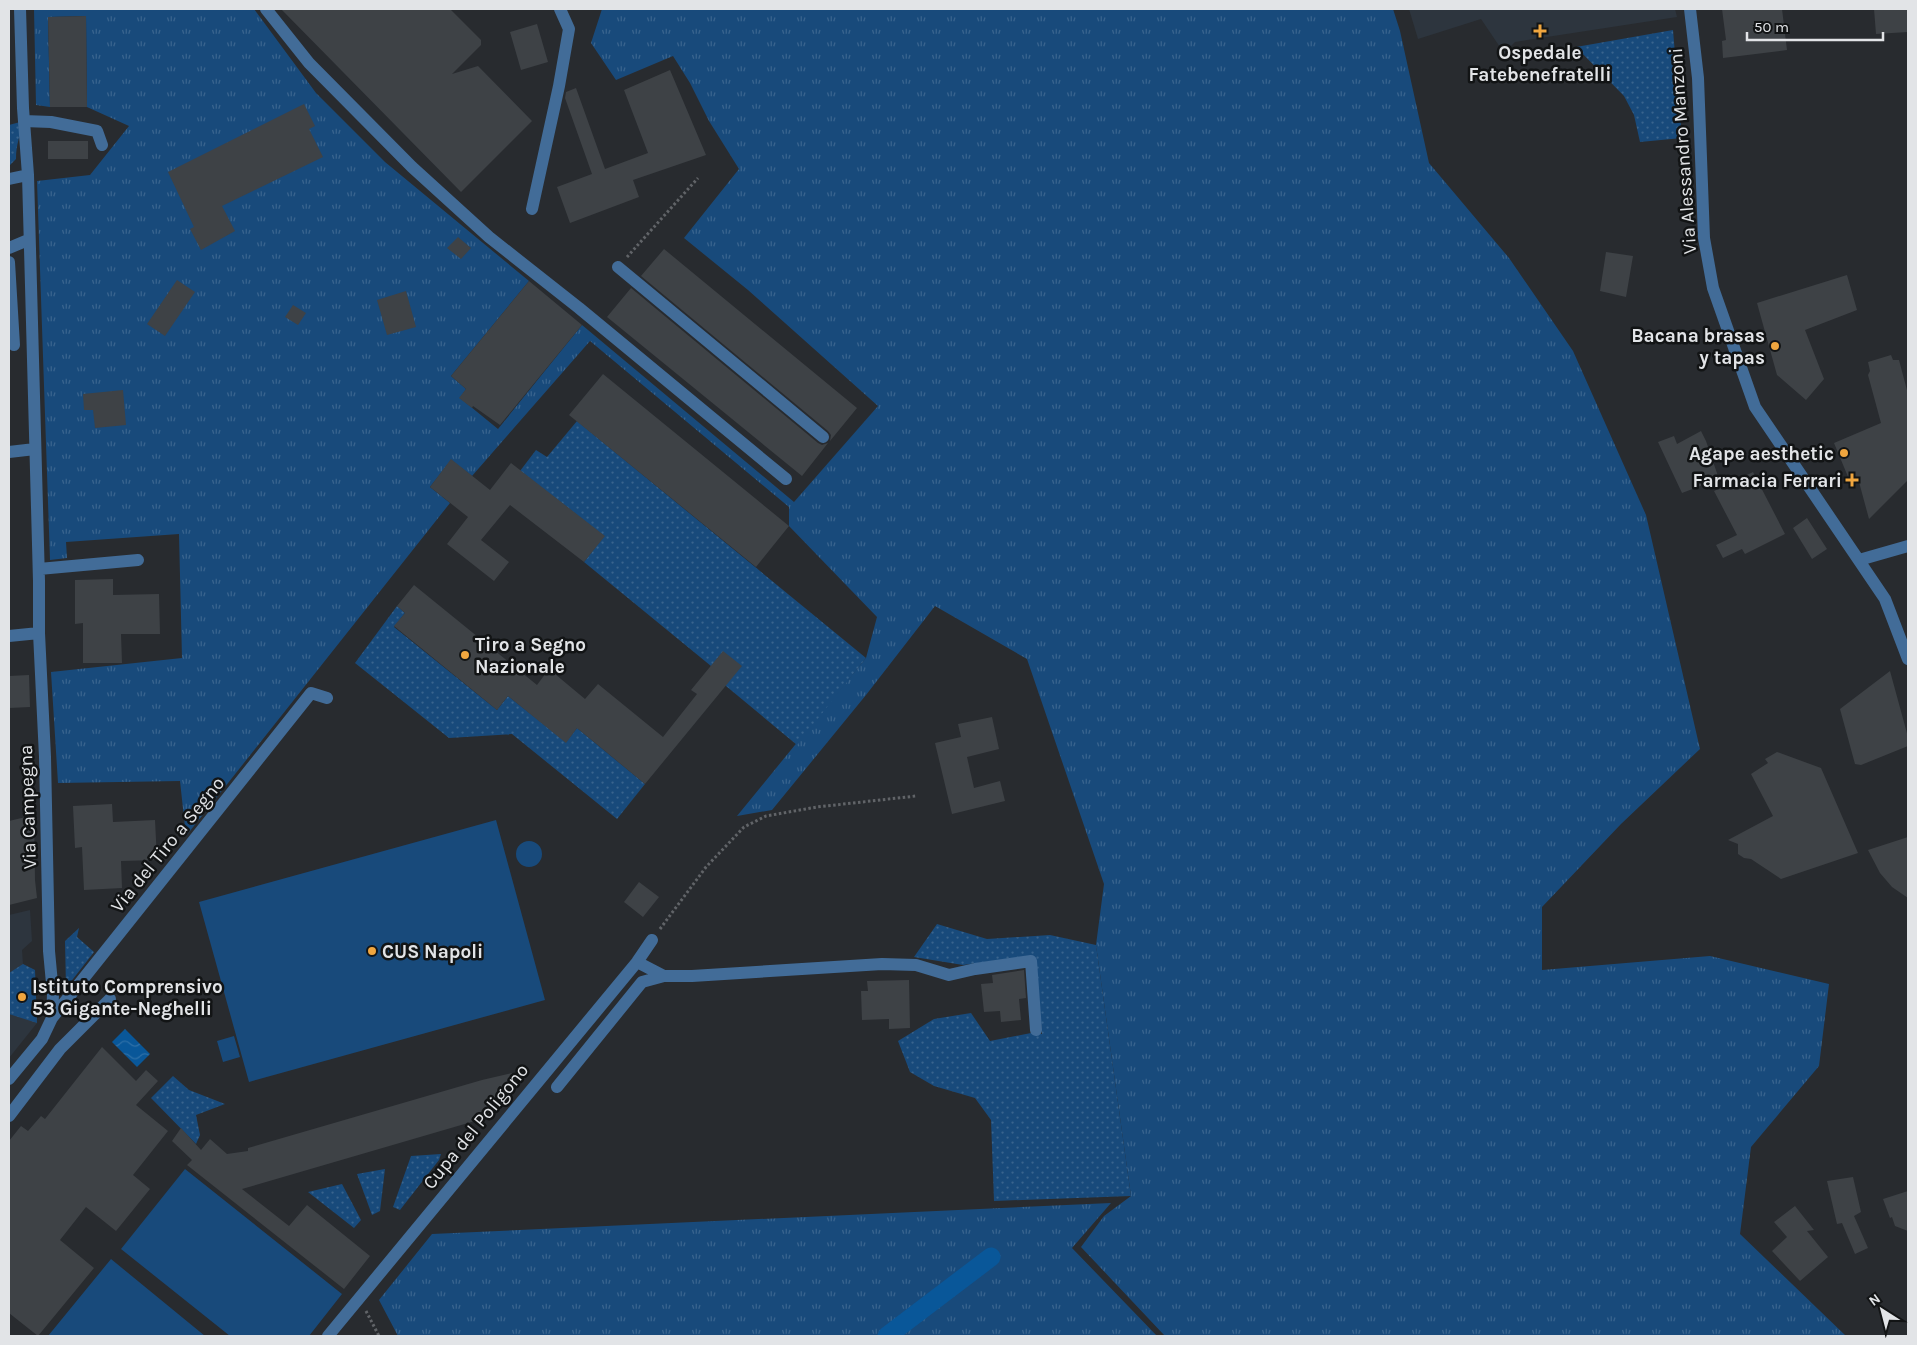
<svg xmlns="http://www.w3.org/2000/svg" width="1917" height="1345" viewBox="0 0 1917 1345" font-family="Karla,sans-serif">
	<style>
		.built { fill: #2d353e }
		.grass { fill: url(#grass-tufts) }
		.park { fill: url(#park-dots) }
		.pitch { fill: #184a7b }
		.water { fill: url(#water-waves) }
		.lines { fill: none; stroke-linecap: round; stroke-linejoin: round }
		.canal { stroke: #095799; stroke-width: 19 }
		.building { fill: #3e4246 }
		.path { stroke: #616468; stroke-width: 3; stroke-dasharray: 2.5 2.5; stroke-linecap: butt }
		.minor { stroke: #426c98; stroke-width: 12 }
		.poi-dot { fill: #f0a63f; stroke: #121415; stroke-width: 2 }
		.labels { text-anchor: middle; stroke-width: 5; stroke-linejoin: round; paint-order: stroke }
		.poi-label { font-size: 19px; font-weight: bold; fill: #e2e4e7; stroke: #121415; text-anchor: end }
		.street-label { font-size: 19px; fill: #e2e4e7; stroke: #121415 }
	</style>
	<defs>
		<pattern id="grass-tufts" width="24" height="20" patternUnits="userSpaceOnUse" patternTransform="scale(1.25)"><rect width="24" height="20" fill="#184a7b"/><path d="M3 7l-1-3M5 7V3M7 7l1-3M15 17l-1-3M17 17v-4M19 17l1-3" fill="none" stroke="#39648e"/></pattern>
		<pattern id="park-dots" width="8" height="8" patternUnits="userSpaceOnUse" patternTransform="scale(1.25)"><rect width="8" height="8" fill="#184a7b"/><path d="M2 2h.1M6 6h.1" fill="none" stroke="#39648e" stroke-width="1.8" stroke-linecap="round"/></pattern>
		<pattern id="water-waves" width="16" height="10" patternUnits="userSpaceOnUse" patternTransform="scale(1.25)"><rect width="16" height="10" fill="#095799"/><path d="M0 5q4-4 8 0t8 0" fill="none" stroke="#2d6fa7"/></pattern>
	</defs>
	<rect width="100%" height="100%" fill="#282b2f"/>
	<path class="built" d="M1409,9H1675L1677,17L1515,42L1504,53L1481,19L1418,39Z
		M30,910L32,941L22,950L23,964L35,970L37,1023L9,1058V915Z"/>
	<path class="grass" d="M34,9H254L316,93L385,162L529,281L451,376L466,389L460,398L498,429L582,325L794,502L878,406L748,290L684,238L739,169L709,121L690,83L673,56L616,80L591,43L602,9H1393L1400,31L1429,163L1509,258L1573,351L1646,515L1700,749L1621,824L1542,907V970L1710,956L1829,984L1819,1066L1751,1147L1740,1234L1846,1336H1165L1081,1247L1104,1216L1131,1196L1096,945L1104,884L1027,659L935,606L866,695L772,810L737,816L866,658L877,617L789,526V507L590,341L472,476L451,460L430,487L450,503L186,836L180,781L58,783L51,672L182,658L179,534L66,542L67,558L50,560L37,181L90,175L129,126L87,107L86,16L48,17L50,107L36,105Z
		M1111,1203L1072,1248L1157,1336H398L379,1300L432,1234Z"/>
	<path class="park" d="M1673,30L1682,138L1640,142L1634,115L1624,96L1576,47Z
		M24,121C20,136 16,144 16,159L9,166V125Z
		M577,421L866,658L797,745L726,686L711,666L584,562L604,536L520,471L536,450L547,457Z
		M397,606L405,613L394,627L497,710L508,696L566,742L577,728L645,784L617,819L512,734L449,738L355,663Z
		M937,924L987,939L1050,935L1096,945L1131,1196L994,1201L991,1120L975,1098L934,1086L910,1072L898,1041L934,1019L971,1013L990,1041L1031,1033L1042,1034L1035,957L1029,956L963,965L914,957Z
		M79,928L77,937L94,952L66,988L65,941Z
		M23,964L35,970L37,1023L9,1014L10,995H9V973Z
		M173,1076L189,1090L225,1104L196,1115L200,1135L196,1144L151,1098Z
		M441,1154L439,1160L400,1210L393,1207L411,1156Z
		M385,1169L380,1211L372,1215L357,1174Z
		M342,1184L361,1220L354,1228L308,1192Z"/>
	<path class="pitch" d="M496,820L545,1000L249,1082L199,902Z
		M516 854a13 13 0 1 1 26 0a13 13 0 1 1-26 0Z
		M234,1036L240,1057L223,1062L217,1041Z
		M185,1169L342,1294L309,1336H230L121,1249Z
		M111,1259L205,1336H48Z"/>
	<path class="water" d="M125,1029L150,1054L137,1067L112,1042Z"/>
	<g class="lines">
		<path class="canal" d="M887,1336L991,1257"/>
	</g>
	<path class="building" d="M281,9H450L481,40V45L452,74L478,66L532,121L461,192Z
		M1722,9H1782L1787,50L1723,58L1722,41L1726,40Z
		M1874,9H1908V32L1876,34Z
		M86,16L87,107H50L48,17Z
		M537,24L548,62L521,70L510,32Z
		M670,70L706,155L633,180L639,197L570,223L557,187L592,174L565,98L566,92L576,88L605,169L648,153L624,90Z
		M304,104L315,126L309,129L323,157L222,206L235,231L201,250L190,229L194,227L168,172Z
		M48,141H88V159H48Z
		M458,237L471,248L461,259L447,248Z
		M664,249L857,408L830,441L831,435L828,431L641,276Z
		M1606,252L1633,256L1626,297L1600,291Z
		M1847,275L1857,310L1805,330L1824,379L1806,400L1777,375L1757,303Z
		M177,280L195,292L165,336L147,324Z
		M529,281L582,325L500,425L473,406L472,408L459,398L466,389L451,376Z
		M631,288L818,443L822,445L828,443L802,476L607,317Z
		M406,291L416,327L387,335L377,300Z
		M293,305L306,313L298,325L285,317Z
		M1891,355L1893,360H1899L1908,394V480L1869,519L1859,482L1851,484L1834,443L1881,423L1868,375L1870,371L1868,362Z
		M603,374L789,526L756,567L569,415Z
		M123,390L126,425L95,428L93,410H84L83,394Z
		M1701,431L1706,441L1719,479L1682,493L1658,442L1674,436L1677,444Z
		M451,459L490,490L511,463L605,536L584,562L510,505L481,540L509,562L494,581L447,544L468,517L430,487Z
		M1753,472L1785,534L1745,554L1742,549L1723,558L1716,545L1737,535L1714,491Z
		M1807,518L1827,549L1812,559L1793,528Z
		M113,579V595L159,594L160,634H121L122,663H83V623L75,624V580Z
		M414,585L537,685L549,669L585,699L598,684L663,737L697,694L691,690L723,651L742,666L645,784L577,728L566,743L508,696L497,710L394,626L405,613L397,606Z
		M1890,671L1908,737V746L1861,765L1855,764L1840,709Z
		M29,675L30,707L9,708V676Z
		M992,717L999,749L967,757L974,788L1000,781L1005,801L952,814L935,743L961,737L958,724Z
		M1777,752L1821,768L1858,853L1781,879L1751,859L1744,858L1738,854V844L1728,840L1773,816L1751,774L1768,763L1765,759Z
		M112,804L113,822L155,820L157,860L121,861L122,888L84,890L82,847L75,848L73,806Z
		M34,815L35,880L37,898L9,905V821Z
		M1908,837V898L1892,887L1880,873L1868,850Z
		M639,882L659,897L643,917L624,902Z
		M1024,970L1026,998L1019,999L1021,1020L1001,1022L1000,1011L984,1012L981,984L993,983L992,975Z
		M909,980L910,1028L889,1029V1019L862,1020L861,991H868L867,981Z
		M102,1047L136,1081L146,1070L158,1081L136,1105L168,1131L133,1175L150,1189L116,1231L86,1207L60,1240L94,1268L38,1336L9,1313V1141L21,1126L28,1131L41,1116L45,1119Z
		M512,1073L517,1086L502,1090L505,1101L492,1116L242,1189L289,1226L307,1205L370,1256L344,1289L187,1165L192,1160L172,1141L181,1128L201,1150L210,1139L227,1154L248,1151V1148L482,1080Z
		M1853,1177L1861,1212L1854,1216L1868,1248L1855,1254L1842,1223L1837,1224L1827,1181Z
		M1908,1191V1231L1895,1226L1892,1217L1890,1218L1883,1199Z
		M1795,1206L1814,1230L1807,1231L1828,1257L1800,1281L1772,1251L1787,1237L1774,1222Z"/>
	<g class="lines">
		<path class="path" d="M627,257L698,178
			M660,929L706,867L744,827L766,816L817,807L916,796
			M366,1311L379,1336"/>
		<path class="minor" d="M266,9L309,63L412,167L489,237L579,308L786,479
			M1690,9L1698,78L1704,238L1713,288L1755,407L1885,599L1908,659
			M24,121L51,122L97,131L102,145
			M9,179L28,175
			M532,209L559,86L569,29L560,9
			M9,248L28,240
			M9,262L14,345
			M618,267L823,437
			M9,452L35,449
			M1859,560L1908,546
			M39,569L138,560
			M9,636L39,633
			M637,962L664,976H692L882,964L916,965L949,975L975,969L1031,961L1036,1030
			M52,1018L311,693L327,698
			M9,1079L42,1039L52,1018L53,994L49,951L45,757L39,633V581L28,175L23,108L20,9
			M557,1087L642,982L664,976
			M9,1116L60,1049L110,999
			M328,1336L637,962L652,940"/>
	</g>
	<g class="poi-dot">
		<path d="M1537.5 23.5h5v5h5v5h-5v5h-5v-5h-5v-5h5z"/>
		<circle cx="1775" cy="346" r="5"/>
		<circle cx="1844" cy="453" r="5"/>
		<path d="M1849.5 472.5h5v5h5v5h-5v5h-5v-5h-5v-5h5z"/>
		<circle cx="465" cy="655" r="5"/>
		<circle cx="372" cy="951" r="5"/>
		<circle cx="22" cy="997" r="5"/>
	</g>
	<g class="labels">
		<g class="poi-label">
			<text x="1540" y="59" text-anchor="middle">Ospedale<tspan x="1540" dy="22">Fatebenefratelli</tspan></text>
			<text x="1765" y="342">Bacana brasas<tspan x="1765" dy="22">y tapas</tspan></text>
			<text x="1834" y="460">Agape aesthetic</text>
			<text x="1842" y="487">Farmacia Ferrari</text>
			<text x="475" y="651" text-anchor="start">Tiro a Segno<tspan x="475" dy="22">Nazionale</tspan></text>
			<text x="382" y="958" text-anchor="start">CUS Napoli</text>
			<text x="32" y="993" text-anchor="start">Istituto Comprensivo<tspan x="32" dy="22">53 Gigante-Neghelli</tspan></text>
		</g>
		<g class="street-label">
			<text transform="translate(1682 151) rotate(-94)" y="7">Via Alessandro Manzoni</text>
			<text transform="translate(27 807) rotate(-92)" y="7">Via Campegna</text>
			<text transform="translate(167 844) rotate(-51)" y="7">Via del Tiro a Segno</text>
			<text transform="translate(475 1126) rotate(-51)" y="7">Cupa del Poligono</text>
		</g>
	</g>
	<rect width="1917" height="1345" fill="none" stroke="#e2e4e7" stroke-width="20"/>
	<g transform="translate(1882 1310) rotate(324)" stroke="#121415" stroke-width="4" paint-order="stroke">
	<path d="M0-4L9 19L0 12L-9 19Z" fill="#e2e4e7"/>
	<text y="-8" font-size="14" font-weight="bold" text-anchor="middle" fill="#e2e4e7">N</text>
	</g>
	<path d="M1747 32v8h136v-8" fill="none" stroke="#e2e4e7" stroke-width="2.5"/>
	<text x="1754" y="32" font-size="15" fill="#e2e4e7" stroke="#121415" stroke-width="4" paint-order="stroke">50 m</text>
</svg>
